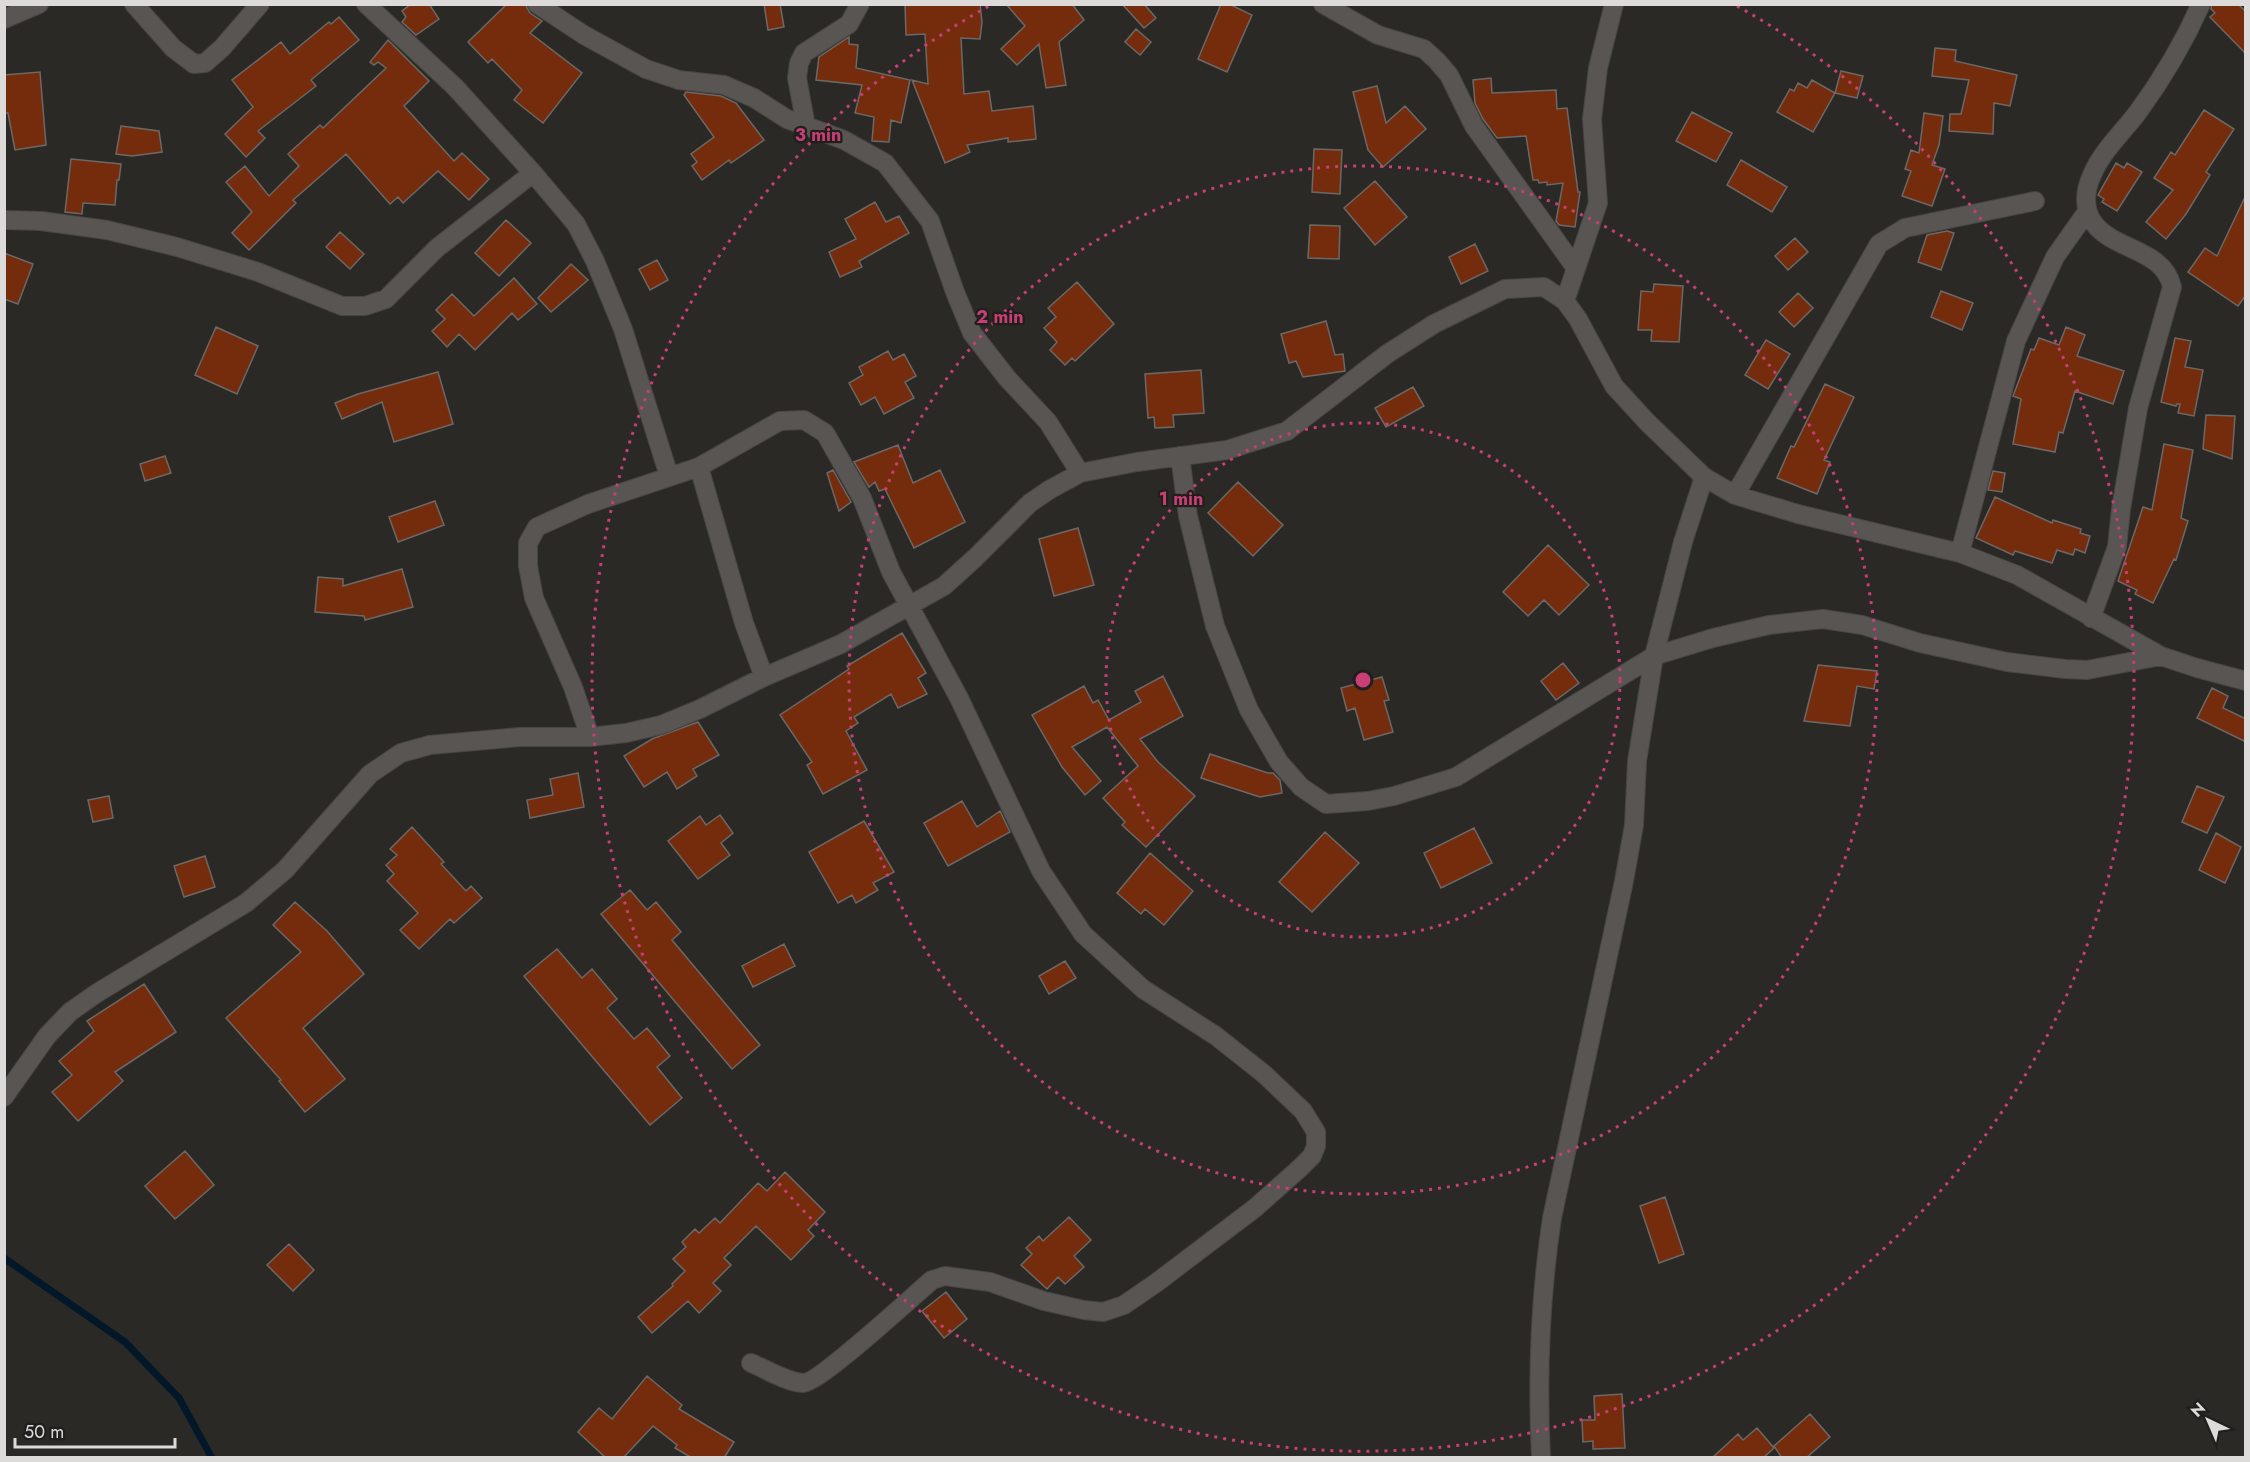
<svg xmlns="http://www.w3.org/2000/svg" width="2250" height="1462" viewBox="0 0 2250 1462" font-family="Jost,sans-serif">
	<style>
		.lines { fill: none; stroke-linecap: round; stroke-linejoin: round }
		.stream { stroke: #021728; stroke-width: 7 }
		.building { fill: #752c0d; stroke: #6b6866; stroke-width: 1.5 }
		.minor-casing { stroke: #474644; stroke-width: 20 }
		.minor { stroke: #585553; stroke-width: 18 }
		.ring { fill: none; stroke: #c73f74; stroke-width: 3; stroke-dasharray: 3 6 }
		.centre { fill: #c73f74; stroke: #211f1d; stroke-width: 3 }
		.ring-label { font-size: 18px; text-anchor: middle; font-weight: bold; fill: #c73f74; stroke: #211f1d; stroke-width: 4.5; stroke-linejoin: round; paint-order: stroke }
	</style>
	<rect width="100%" height="100%" fill="#2b2926"/>
	<g class="lines">
		<path class="stream" d="M4,1258L125,1342L179,1398L212,1458"/>
	</g>
	<path class="building" d="M411,4H429L439,19L416,35L402,22L406,17L402,11Z
		M507,4H525L530,13L542,21L530,33L582,73L543,123L514,100L522,90L492,59L488,63L468,42Z
		M764,4H780L784,27L768,30Z
		M905,4H980L982,22L980,39L961,38L964,94L989,91L992,111L1033,106L1036,139L1008,142V138L967,145L970,152L945,163L912,80L928,84L925,34L906,35Z
		M1006,4H1072L1084,20L1059,42L1066,85L1046,88L1039,44L1017,65L1001,49L1025,26Z
		M1122,4H1144L1156,18L1144,28Z
		M1221,4H1229L1252,15L1227,72L1198,59Z
		M2212,4H2238L2246,12V54L2210,17L2215,13L2211,9Z
		M339,17L359,40L311,80L316,86L258,131L265,138L246,157L225,134L253,107L232,80L281,42L290,54L329,22L331,24Z
		M1136,29L1151,42L1140,55L1125,42Z
		M849,37V44L858,45L856,68L910,80L901,123L891,120L889,142L872,141L874,117L855,113L862,85L816,80L819,57Z
		M388,40L429,81L404,106L454,161L462,153L489,179L469,200L438,171L403,203L398,197L390,204L346,154L293,200L296,203L249,250L232,233L252,212L226,182L245,166L269,196L299,166L288,154L320,125L323,128L386,68L378,62L374,65L370,62Z
		M1935,48L1956,50L1955,61L2017,75L2010,106L1994,103L1993,134L1949,131L1950,114H1961L1969,80L1932,76Z
		M1841,71L1863,76L1857,98L1835,93Z
		M40,72L46,145L15,150L8,113H4V75Z
		M1491,78L1492,93L1556,90L1557,109L1567,108L1578,192H1580L1575,227L1559,225L1556,221L1563,183L1547,185V182L1539,183L1538,180H1533L1526,136L1497,138L1483,119L1475,103L1473,80Z
		M1812,80L1835,93L1813,132L1777,112L1790,89L1794,91L1798,83L1807,88Z
		M1377,86L1386,123L1405,106L1426,129L1383,167L1368,150L1353,92Z
		M686,92L721,96L736,103L764,140L731,163L729,160L702,180L692,166L697,162L691,154L714,137L684,95Z
		M2204,110L2234,129L2206,172L2210,175L2186,214L2166,239L2146,222L2173,190L2154,178L2171,152L2175,155Z
		M1692,112L1732,133L1716,162L1676,141Z
		M1924,113L1943,116L1939,145L1932,165L1945,169L1932,206L1902,196L1911,171L1905,169L1911,150L1919,153Z
		M121,126L159,131L162,152L132,156L116,154Z
		M1314,149L1342,150L1340,194L1312,192Z
		M71,159L121,164L119,180H117L115,205L83,203L82,214L65,212Z
		M1741,160L1787,187L1772,212L1727,185Z
		M2116,163L2124,168L2127,163L2142,172L2117,211L2102,202L2104,199L2098,195Z
		M1375,181L1407,217L1375,245L1344,208Z
		M2246,195V295L2238,306L2188,272L2205,248L2217,256Z
		M875,202L886,222L899,216L909,233L859,261L862,267L840,277L829,252L856,239L845,219Z
		M506,220L531,243L499,276L475,253Z
		M1310,225L1340,226L1339,259L1308,258Z
		M1947,231L1954,233L1941,270L1918,262L1927,235Z
		M340,232L364,254L350,269L326,247Z
		M1795,238L1808,252L1788,270L1775,256Z
		M1475,244L1488,271L1461,284L1449,257Z
		M4,253L33,264L18,304L4,299Z
		M657,260L668,280L650,290L639,269Z
		M571,264L588,280L551,312L538,298Z
		M514,278L537,304L518,320L512,313L475,350L459,334L447,347L432,331L445,319L436,310L452,294L474,316Z
		M1077,282L1114,324L1075,361L1072,358L1065,365L1050,350L1057,342L1044,328L1056,317L1048,308Z
		M1654,284L1683,286L1679,342L1651,341L1652,330H1638L1641,291L1653,292Z
		M1941,291L1973,303L1962,330L1931,317Z
		M1798,293L1813,308L1794,327L1779,312Z
		M1326,321L1335,355L1343,354L1345,371L1303,377L1296,361L1289,363L1281,334Z
		M216,327L258,346L237,394L195,375Z
		M2066,327L2085,335L2077,356L2124,371L2113,404L2075,391L2063,433L2059,432L2055,452L2013,444L2021,399L2013,396L2031,349L2034,350L2039,338L2059,345Z
		M2175,338L2191,341L2185,367L2203,370L2194,416L2178,413L2180,404H2177L2176,406L2161,402Z
		M1766,340L1790,354L1768,389L1745,375Z
		M888,351L893,360L904,354L916,376L905,382L914,398L884,414L875,397L861,405L849,383L863,375L859,367Z
		M1201,370L1204,413L1173,415L1174,427L1155,428L1154,417L1148,418L1145,374Z
		M438,372L453,424L394,442L382,402L342,419L335,403L358,394Z
		M1825,384L1854,397L1824,460L1830,462L1817,494L1777,478L1791,446L1794,447Z
		M1413,387L1424,406L1386,427L1375,408Z
		M2206,415L2235,416L2232,459L2203,449Z
		M2164,444L2193,450L2181,518L2188,521L2176,560L2174,559L2153,603L2135,594L2137,590L2118,581L2143,507L2152,510Z
		M898,445L913,483L940,470L965,522L914,548L885,489L879,491L875,482L869,487L854,462Z
		M165,456L171,473L145,481L140,464Z
		M833,470L851,502L839,511L827,473Z
		M1993,471L2005,473L2002,492L1988,490Z
		M1238,482L1283,525L1253,556L1208,513Z
		M1995,497L2052,523L2053,520L2081,529L2080,533L2090,536L2085,553L2075,549L2073,555L2057,550L2052,563L2015,551L2013,555L1976,538Z
		M435,501L444,525L398,542L389,517Z
		M1078,528L1094,585L1054,596L1039,539Z
		M1548,545L1589,585L1559,615L1544,600L1528,616L1503,592Z
		M402,569L413,607L365,620L364,616L315,612L318,577L343,579V586Z
		M902,633L926,673L918,678L927,694L898,708L891,694L854,717L858,723L846,731L867,770L823,794L807,765L812,762L780,715L849,669L847,666Z
		M1563,663L1579,683L1556,700L1541,681Z
		M1818,665L1877,671L1874,689L1857,686L1850,726L1804,721Z
		M1163,676L1183,716L1140,739L1158,762L1195,796L1146,847L1122,825L1125,822L1103,798L1138,766L1107,727L1072,747L1101,781L1085,795L1062,767L1032,715L1084,686L1093,703L1098,700L1109,720L1141,702L1135,691Z
		M1382,677L1389,700L1384,701L1393,732L1364,740L1355,708L1347,711L1341,688Z
		M2212,688L2228,696L2223,708L2246,719V742L2197,718Z
		M698,722L719,755L693,769L697,776L677,789L667,772L644,787L624,756L652,739Z
		M1210,754L1268,773H1273L1280,780L1282,793L1260,797L1201,778Z
		M578,773L584,807L530,818L527,800L553,795L550,779Z
		M2197,786L2224,797L2207,833L2182,822Z
		M109,796L113,818L93,822L88,800Z
		M962,801L977,827L1000,811L1010,832L948,866L924,823Z
		M720,815L733,833L721,843L730,855L698,879L668,841L700,816L706,825Z
		M864,821L894,872L873,883L878,890L856,903L852,895L838,903L809,852Z
		M412,827L444,862L441,864L466,891L471,886L482,898L454,923L450,919L419,949L400,930L418,913L387,881L394,874L386,865L397,855L390,849Z
		M1474,828L1492,863L1441,888L1424,853Z
		M1325,832L1359,863L1312,912L1279,882Z
		M2216,833L2241,847L2225,883L2199,870Z
		M1150,853L1193,891L1164,925L1145,909L1141,914L1117,893Z
		M205,856L215,887L184,897L174,866Z
		M630,890L647,910L656,902L681,932L672,940L760,1045L732,1069L601,914Z
		M295,902L327,931L364,974L303,1028L345,1079L305,1112L279,1081L281,1080L226,1018L301,952L273,925Z
		M784,944L795,966L753,987L742,966Z
		M557,949L582,978L592,969L617,999L607,1008L634,1039L647,1028L670,1056L657,1067L682,1098L650,1125L524,976Z
		M1065,961L1076,978L1049,994L1039,976Z
		M144,984L176,1032L115,1072L123,1081L78,1121L52,1092L72,1075L59,1061L94,1031L87,1021Z
		M185,1151L214,1185L175,1219L145,1186Z
		M785,1172L825,1212L808,1230L814,1236L791,1260L756,1226L724,1258L731,1265L713,1283L721,1291L699,1313L688,1301L652,1333L638,1317L673,1286L672,1284L685,1271L673,1259L686,1247L682,1242L695,1229L699,1233L715,1218L720,1223L758,1183L767,1191Z
		M1665,1197L1684,1254L1659,1263L1640,1206Z
		M1069,1217L1091,1240L1074,1256L1084,1267L1065,1284L1058,1277L1047,1289L1021,1265L1032,1254L1026,1248L1039,1236L1043,1241Z
		M289,1244L314,1270L293,1291L267,1265Z
		M946,1292L967,1319L944,1338L922,1311Z
		M647,1376L682,1405L679,1409L734,1442L724,1458H692L675,1448L677,1445L653,1426L623,1458H606L578,1432L599,1408L612,1419Z
		M1622,1394L1625,1448L1593,1449V1441L1583,1442L1582,1420H1595L1594,1396Z
		M1810,1414L1830,1437L1806,1458H1782L1774,1446Z
		M1757,1428L1774,1448L1763,1458H1712L1738,1434L1743,1440Z"/>
	<g class="lines">
		<g class="minor-casing">
			<path id="minor" d="M134,4L173,48L194,64L205,63L222,48L260,4
				M366,4L455,87L533,173L576,224L595,261L623,329L669,476
				M537,4L584,35L646,69L679,80L724,85L754,98L787,119L844,140L885,163L930,221L955,292L972,333L1007,378L1048,422L1080,473
				M1323,4L1378,35L1424,49L1437,61L1449,75L1474,126L1575,267
				M4,19L39,4
				M806,126L797,78L799,63L804,53L849,24L860,4
				M4,220L41,221L107,230L177,247L258,272L342,306H365L386,299L437,248L533,173
				M1565,301L1598,203L1592,119L1598,68L1614,4
				M1180,456L1188,516L1215,626L1249,710L1279,762L1301,787L1326,804L1368,801L1394,796L1456,777L1654,656L1713,638L1769,625L1823,619L1862,625L1920,643L2007,662L2065,669L2087,670L2161,656
				M699,467L744,623L764,677
				M1735,495L1879,244L1905,228L2035,201
				M1960,553L2016,341L2055,257L2086,213
				M2091,618L2117,547L2121,509L2138,408L2172,287C2164,250 2118,251 2096,226C2083,212 2084,192 2092,175C2102,151 2123,132 2138,112C2163,78 2184,42 2201,4
				M590,737L573,687L534,598L528,566V543L537,527L588,504L699,467L780,421L804,420L825,433L862,498L891,572L959,698L1041,871L1083,934L1143,989L1216,1036L1264,1074L1303,1111L1316,1132V1146L1312,1156L1300,1168L1255,1208L1156,1283L1124,1305L1103,1312L1084,1310L1044,1301L990,1282L945,1276L932,1280C913,1296 819,1383 803,1383C786,1382 766,1369 751,1363
				M4,1097L47,1036L70,1012L97,993L246,903L285,870L370,774L401,753L430,745L520,737H590L626,733L661,725L700,709L764,677L841,644L944,586L975,558L1030,503L1049,490L1080,473L1137,462L1227,450L1287,431L1387,354L1434,324L1505,289L1544,287L1565,301L1578,319L1614,386L1647,422L1704,477L1735,495L1798,514L1960,553L2017,575L2161,656L2197,668L2246,681
				M1541,1458C1537,1378 1540,1297 1552,1218L1624,881L1634,825L1637,761L1654,656L1683,542L1704,477"/>
		</g>
		<use href="#minor" class="minor"/>
	</g>
	<g class="ring">
		<circle cx="1363" cy="680" r="257"/>
		<circle cx="1363" cy="680" r="514"/>
		<path d="M1737 6A771 771 0 1 1 989 6"/>
	</g>
	<circle cx="1363" cy="680" r="9" class="centre"/>
	<g class="ring-label">
		<text x="818" y="141">3 min</text>
		<text x="1000" y="323">2 min</text>
		<text x="1181" y="505">1 min</text>
	</g>
	<rect width="2250" height="1462" fill="none" stroke="#dcdbd9" stroke-width="12"/>
	<g transform="translate(2208 1420) rotate(316)" stroke="#211f1d" stroke-width="4.5" paint-order="stroke">
	<path d="M0-4.5L10 22L0 15L-10 22Z" fill="#dcdbd9"/>
	<text y="-9" font-size="16" font-weight="bold" text-anchor="middle" fill="#dcdbd9">N</text>
	</g>
	<path d="M15 1438v9h160v-9" fill="none" stroke="#dcdbd9" stroke-width="3"/>
	<text x="24" y="1438" font-size="18" fill="#dcdbd9" stroke="#211f1d" stroke-width="4.5" paint-order="stroke">50 m</text>
</svg>
